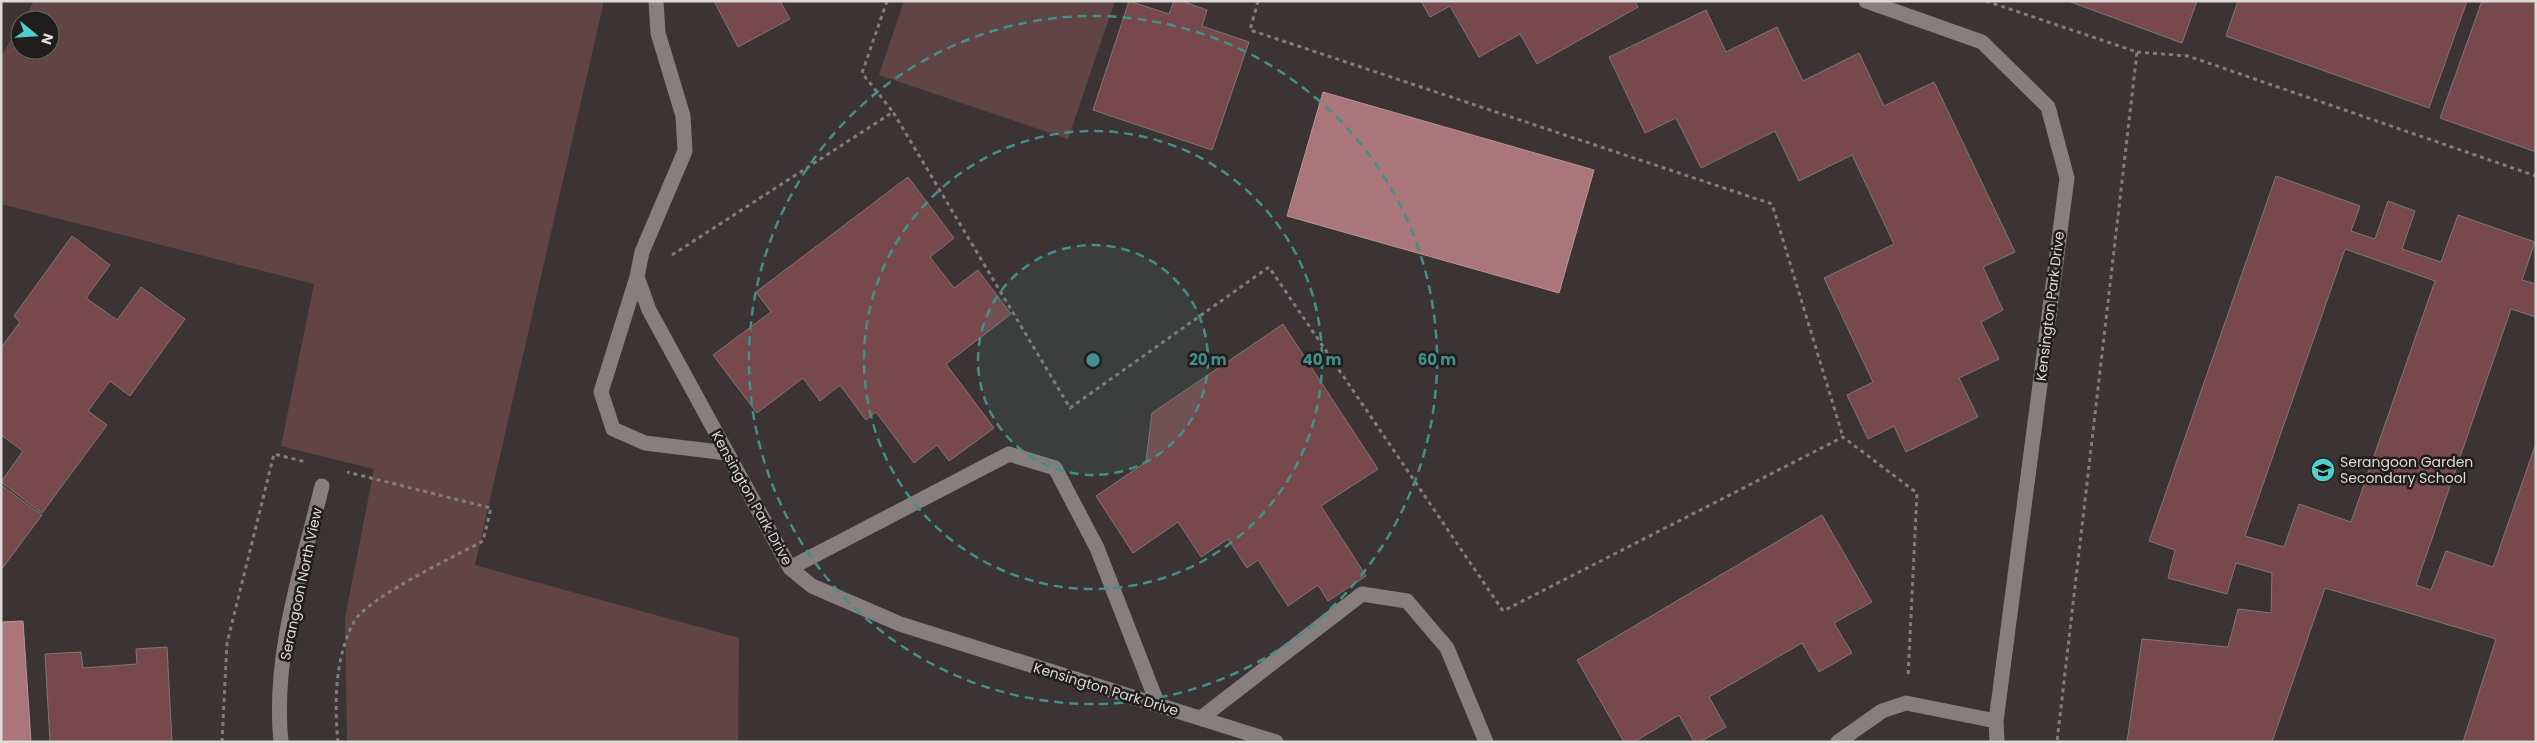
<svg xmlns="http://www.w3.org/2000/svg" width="2537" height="743" viewBox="0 0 2537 743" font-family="Poppins,sans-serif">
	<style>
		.green { fill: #614445 }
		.water { fill: #aa7679; stroke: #ba9496 }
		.building { fill: #78494c; stroke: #807676; fill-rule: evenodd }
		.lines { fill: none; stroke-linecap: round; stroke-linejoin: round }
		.path { stroke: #827c7c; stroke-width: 3; stroke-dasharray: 4 4; stroke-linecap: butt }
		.minor { stroke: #877e7e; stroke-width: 15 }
		.ring { fill: none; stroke: #438f89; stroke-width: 2.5; stroke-dasharray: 9 6 }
		.labels { text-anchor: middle; stroke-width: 5; stroke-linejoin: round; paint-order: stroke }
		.street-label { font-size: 14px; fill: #ded9d9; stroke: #201d1d }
		.poi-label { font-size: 14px; fill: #ded9d9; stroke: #201d1d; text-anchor: start }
		.centre { fill: #438f89; stroke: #201d1d; stroke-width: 2.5 }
		.ring-label { font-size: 15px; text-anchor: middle; font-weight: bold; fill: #438f89; stroke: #201d1d; stroke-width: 5; stroke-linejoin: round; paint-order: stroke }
	</style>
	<rect width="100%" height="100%" fill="#3c3434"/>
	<path class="green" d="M34,1H604L475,565L739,638L738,742H347L345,618L374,469L281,446L314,284L1,204V56L20,25V50H50V20H23Z
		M904,1H1115L1068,139L879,75Z"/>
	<path class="water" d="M1323,92L1594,170L1559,293L1287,216Z
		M23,621L31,742H1V622Z"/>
	<path class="building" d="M714,1H780L790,19L738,47Z
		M1129,1L1169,14L1174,1H1182L1207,10L1202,26L1249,42L1212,150L1093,110Z
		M1421,1H1635L1638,7L1537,64L1520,34L1479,57L1450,6L1430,17Z
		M2068,1H2197L2182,43Z
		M2238,1H2467L2429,108L2226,36Z
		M2482,1H2536V152L2440,118Z
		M1706,10L1726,52L1777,27L1803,81L1859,53L1884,106L1934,82L2015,252L1983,267L2003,310L1981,322L1999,359L1959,378L1978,417L1906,452L1894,426L1868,439L1847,395L1873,382L1824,278L1894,244L1852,155L1799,181L1775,131L1701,168L1676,118L1645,133L1609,57Z
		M2276,176L2360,206L2351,231L2375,239L2388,201L2415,211L2402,249L2441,262L2458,215L2535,242L2522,280L2536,284V317L2511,309L2416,585L2431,590L2446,551L2493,567L2536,443V742H2463L2496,639L2325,588L2272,742H2127L2142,639L2228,647L2238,609L2271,613L2272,573L2236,563L2227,594L2168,578L2175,550L2149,541ZM2345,249L2435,281L2351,522L2299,504L2284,547L2245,536Z
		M908,177L954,238L930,257L954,288L978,270L1011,314L946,364L994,428L949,461L937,445L914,463L876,412L866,420L840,385L820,401L803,378L757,413L713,355L771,312L756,292Z
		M72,236L110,265L86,298L117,320L141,287L185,319L130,396L110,381L88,411L107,425L42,513L1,482L23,451L1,435V344L3,345L20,322L14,316Z
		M1283,324L1378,469L1321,506L1366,576L1328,601L1318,585L1288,606L1258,560L1247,568L1228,539L1201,557L1178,522L1133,553L1096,496L1146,462L1152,413Z
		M1,485L42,515L1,570Z
		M1822,515L1872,602L1834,623L1852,653L1819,672L1802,643L1709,697L1726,727L1700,742H1694L1679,715L1634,742H1624L1577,660Z
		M167,647L172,742H50L45,654L81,652L83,668L137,664L136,649Z"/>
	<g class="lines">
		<path class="path" d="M887,1L862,73L893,112
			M1258,1L1250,30L1772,204L1843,437
			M1986,1L2137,52L2057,742
			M2137,52L2188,56L2536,176
			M672,255L893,112L1070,408L1269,267L1503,611L1843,437L1917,493L1908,677
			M222,742L227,643L274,454L306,462
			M338,742C334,704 335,656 354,622C366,598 456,556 483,541L491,508L347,472"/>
		<path class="minor" d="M656,1L658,33L683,116L685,151L642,252L637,277L601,392L613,429L645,443L727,453
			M1866,1L1982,42L2048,107L2067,178L1996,721
			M637,277L649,310L790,568L812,586L900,624L1276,742
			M790,568L1009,454L1055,468L1097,548L1158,705
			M1201,718L1362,594L1407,601L1447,648L1486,742
			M281,742C272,657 302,568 322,486
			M1838,742L1882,711L1906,703L1996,721L1997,742"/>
	</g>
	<circle cx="1093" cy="360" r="115" fill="#438f89" fill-opacity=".12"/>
	<g class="ring">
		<circle cx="1093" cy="360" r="115"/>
		<circle cx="1093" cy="360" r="229"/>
		<circle cx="1093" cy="360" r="344"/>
	</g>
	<defs>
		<g id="school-disc" transform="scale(1.25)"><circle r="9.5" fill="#52cdcd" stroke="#201d1d"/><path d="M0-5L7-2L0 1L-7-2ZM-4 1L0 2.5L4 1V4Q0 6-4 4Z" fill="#111"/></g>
	</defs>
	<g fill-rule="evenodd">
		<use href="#school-disc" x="2323" y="470"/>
	</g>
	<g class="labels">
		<g class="street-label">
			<text transform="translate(2050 306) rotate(-83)" y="5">Kensington Park Drive</text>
			<text transform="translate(752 498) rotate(61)" y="5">Kensington Park Drive</text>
			<text transform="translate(301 584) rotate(-78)" y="5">Serangoon North View</text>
			<text transform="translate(1106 689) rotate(17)" y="5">Kensington Park Drive</text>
		</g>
		<g class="poi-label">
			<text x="2340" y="467">Serangoon Garden<tspan x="2340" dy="16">Secondary School</tspan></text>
		</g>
	</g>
	<circle cx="1093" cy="360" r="8" class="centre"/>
	<g class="ring-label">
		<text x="1208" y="365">20 m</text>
		<text x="1322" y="365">40 m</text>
		<text x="1437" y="365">60 m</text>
	</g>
	<rect width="2537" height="743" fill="none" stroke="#ded9d9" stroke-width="5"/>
	<g transform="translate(35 35) rotate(108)"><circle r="24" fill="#201d1d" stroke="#6c6868"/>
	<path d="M0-4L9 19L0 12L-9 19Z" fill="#52cdcd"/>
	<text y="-8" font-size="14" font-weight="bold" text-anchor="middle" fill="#ded9d9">N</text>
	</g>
</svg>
